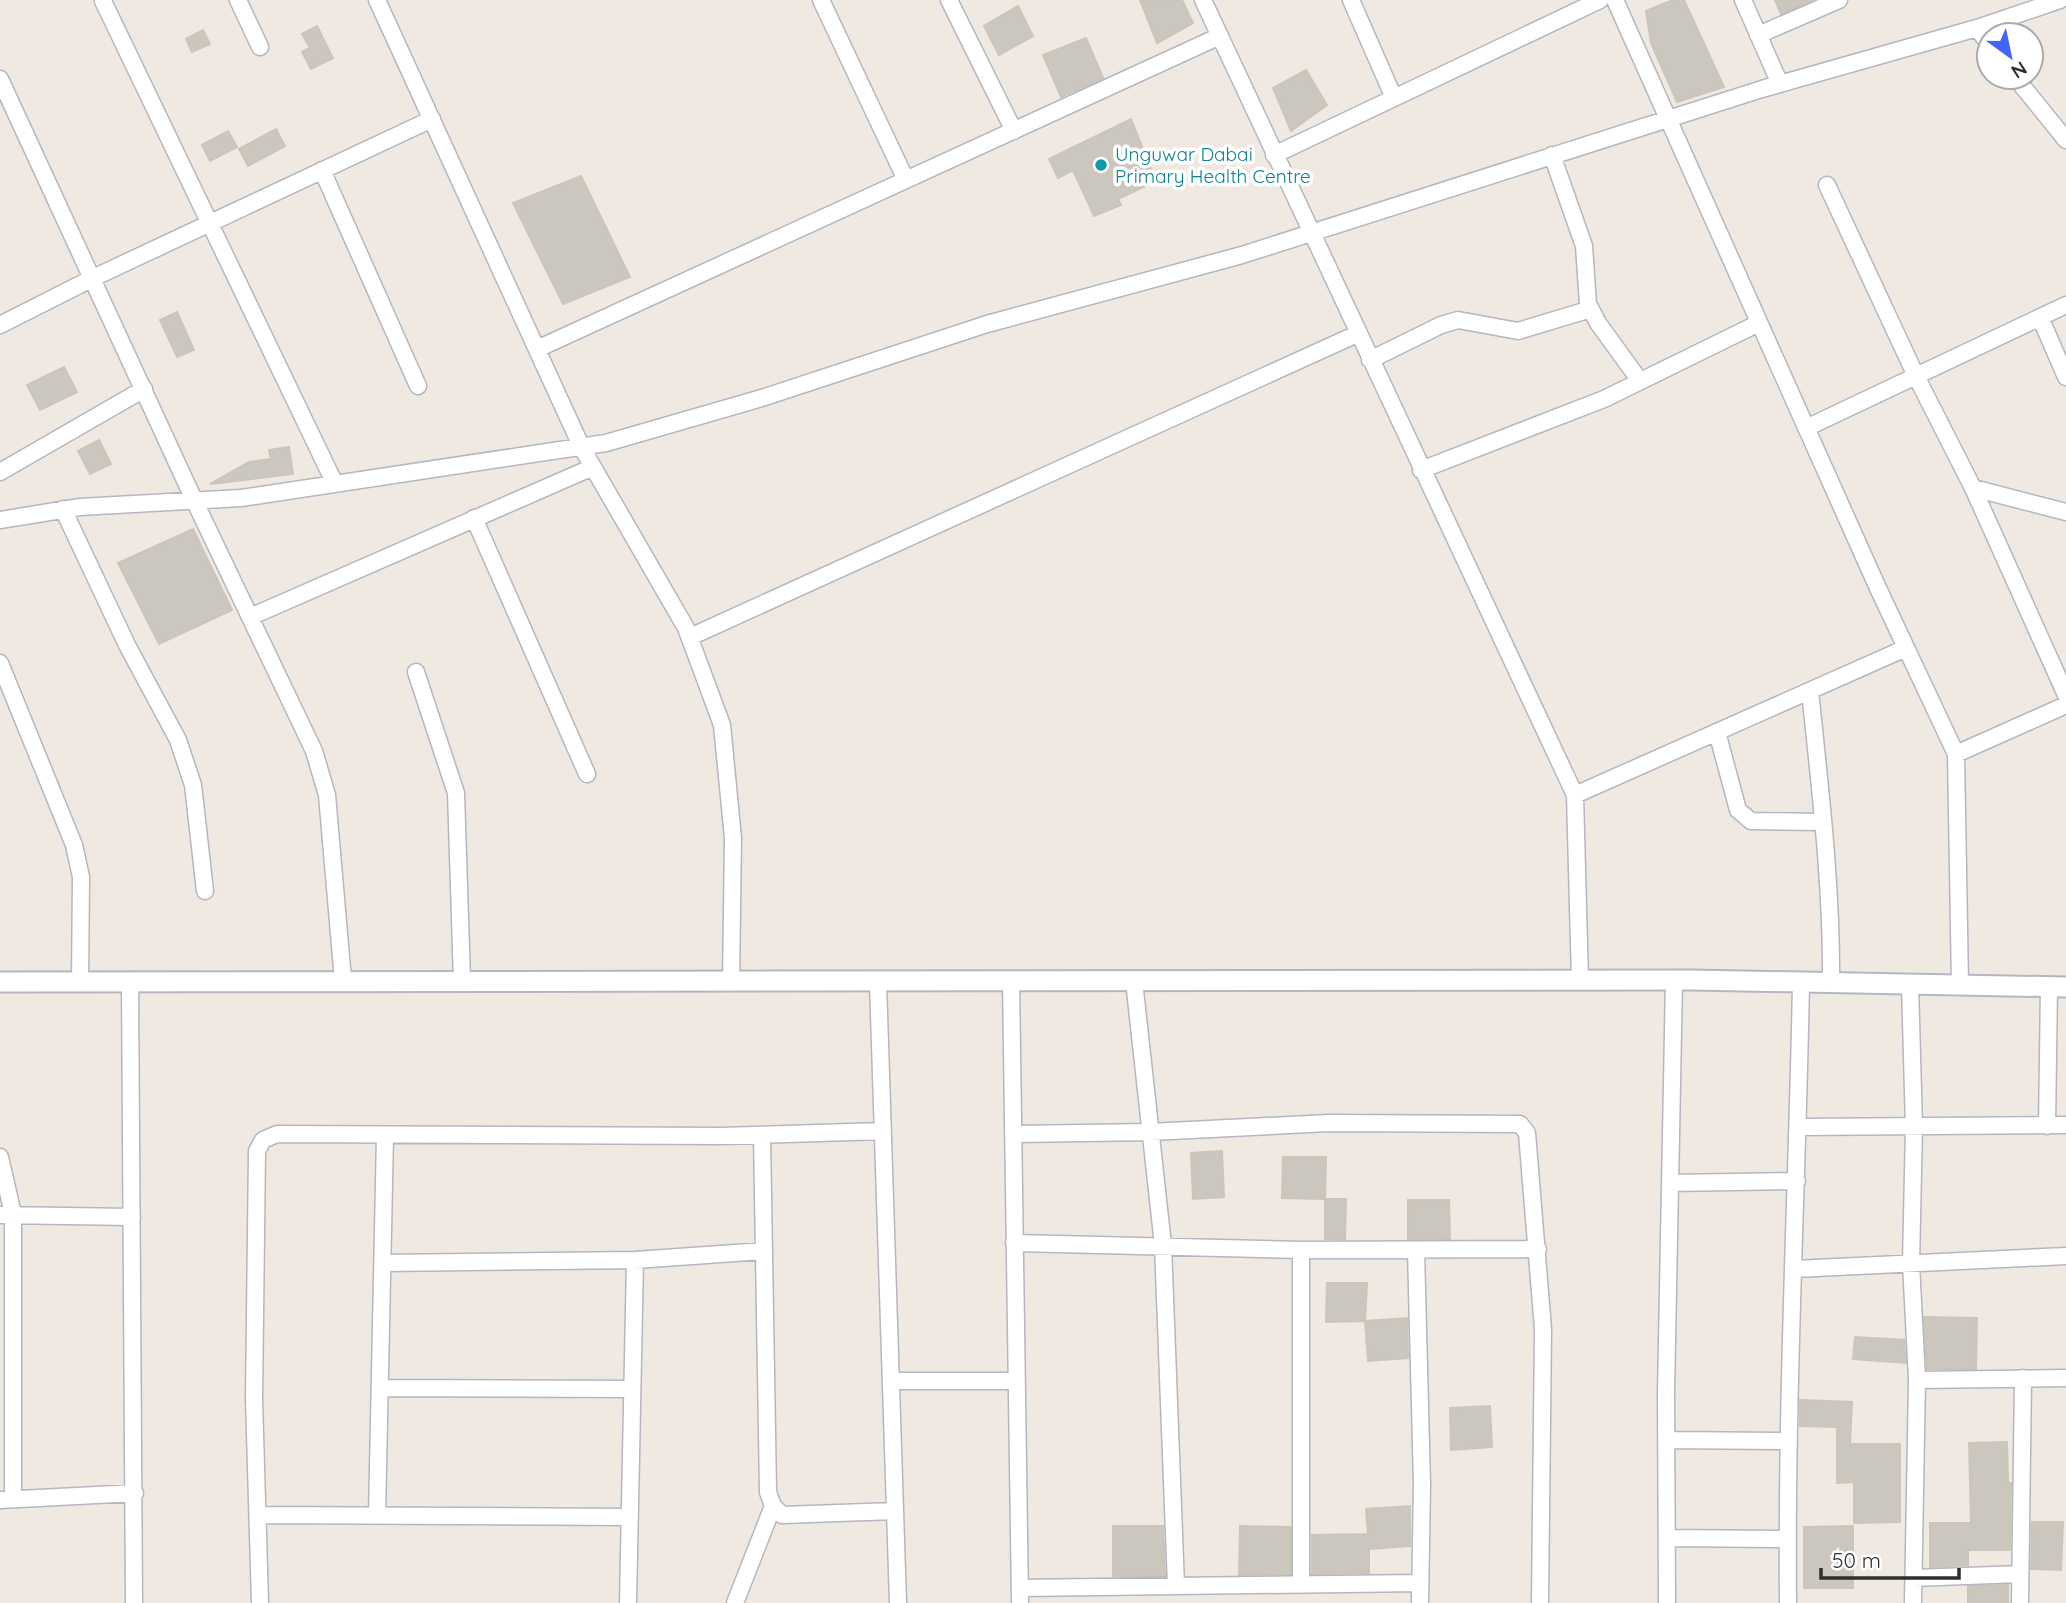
<svg xmlns="http://www.w3.org/2000/svg" width="2066" height="1603" viewBox="0 0 2066 1603" font-family="Quicksand,sans-serif">
	<style>
		.building { fill: #cbc7bf; stroke: #cbc5ba; stroke-width: 2 }
		.lines { fill: none; stroke-linecap: round; stroke-linejoin: round }
		.minor-casing { stroke: #b4b7c1; stroke-width: 19 }
		.tertiary-casing { stroke: #b4b7c1; stroke-width: 23 }
		.minor { stroke: #fff; stroke-width: 16 }
		.tertiary { stroke: #fff; stroke-width: 19 }
		.culture-dot { fill: #0f9aa8; stroke: #fff; stroke-width: 2.5 }
		.labels { text-anchor: middle; stroke-width: 7; stroke-linejoin: round; paint-order: stroke }
		.culture-label { font-size: 19px; fill: #0d838f; stroke: #fff; text-anchor: start }
	</style>
	<rect width="100%" height="100%" fill="#efe9e1"/>
	<path class="building" d="M1140,0H1182L1193,23L1157,43Z
		M1673,0H1684L1724,87L1677,102L1651,43L1646,11Z
		M1775,0H1813L1781,14Z
		M1018,6L1033,36L999,55L984,26Z
		M317,26L333,58L311,69L302,52L310,48L302,34Z
		M203,30L210,44L192,52L186,39Z
		M1086,38L1103,78L1061,97L1043,55Z
		M1306,70L1327,105L1291,131L1273,88Z
		M1131,119L1156,181L1118,199L1121,205L1094,216L1073,170L1058,178L1049,159Z
		M276,129L285,146L248,166L239,149Z
		M228,131L237,147L210,161L202,145Z
		M581,176L630,277L563,304L513,203Z
		M177,312L194,350L177,357L160,320Z
		M64,367L77,392L40,410L27,385Z
		M99,440L111,464L90,474L78,451Z
		M289,447L293,474L210,484L249,462L271,459L269,450Z
		M193,529L232,610L159,644L118,563Z
		M1222,1151L1224,1197L1193,1199L1191,1153Z
		M1283,1157H1326L1325,1199L1282,1198Z
		M1325,1199H1346L1345,1239H1325Z
		M1408,1200H1449L1450,1239H1408Z
		M1327,1283H1367L1365,1321L1326,1322Z
		M1924,1317L1977,1318L1976,1369H1927Z
		M1407,1318L1408,1358L1368,1361L1365,1321Z
		M1855,1337L1904,1340L1906,1363L1853,1359Z
		M1800,1400L1852,1402L1850,1444H1900V1522L1854,1523V1482L1837,1483V1427L1800,1426Z
		M1490,1406L1492,1447L1451,1450L1450,1408Z
		M2007,1442L2008,1483H2011L2010,1550H1968V1565L1930,1567V1523H1971L1969,1443Z
		M1410,1506V1546L1369,1549V1573L1312,1574V1535L1368,1534L1366,1509Z
		M2032,1522H2063L2061,1570L2031,1569Z
		M1113,1526H1163L1165,1576H1113Z
		M1240,1526L1291,1527V1574L1239,1575Z
		M1853,1526V1588H1804V1527Z
		M2008,1585V1603H1968V1586Z"/>
	<g class="lines">
		<g class="minor-casing">
			<path id="minor" d="M238,0L260,47
				M377,0L582,448L686,628L722,725L733,838L731,982
				M821,0L906,180
				M949,0L1014,131
				M1203,0L1575,795L1580,981
				M1351,0L1394,98
				M1615,0L1877,586L1956,754L1960,985
				M1743,0L1780,84
				M103,1L335,484
				M1977,28L1989,44
				M1758,35L1839,0
				M2015,77L2066,140
				M0,79L195,502L314,751L327,795L343,980
				M1274,155L1600,0
				M1552,155L1584,246L1588,304L1598,323L1640,381
				M322,170L418,386
				M1827,185L1916,376L1973,488L2066,695
				M2040,317L2066,377
				M0,325L93,278L432,119
				M537,349L1220,36
				M1370,360L1441,325L1458,320L1518,331L1591,309
				M1806,428L2066,305
				M1421,470L1604,399L1759,323
				M0,472L144,389
				M1973,488L2066,512
				M63,509L127,645L178,740L193,785L205,891
				M474,518L587,774
				M0,520L80,507L241,498L606,443L762,398L987,324L1242,255L1762,89L1977,28L2060,0
				M250,617L593,467
				M690,637L1357,334
				M0,663L74,845L81,877L80,982
				M416,672L456,793L462,981
				M1810,691C1820,788 1832,886 1831,984
				M1717,732L1738,810L1751,821L1823,822
				M1956,754L2066,705
				M1575,795L1906,648
				M130,981L134,1603
				M1011,981L1020,1603
				M1134,981L1163,1245L1176,1586
				M878,982L898,1603
				M1910,985L1914,1127L1911,1263L1917,1380L1913,1603
				M2047,1126L2049,987
				M1798,1127L2066,1125
				M1013,1134L1150,1132L1329,1123L1520,1124L1527,1133L1543,1329L1540,1603
				M762,1135L768,1492L773,1506L782,1515L895,1511
				M0,1157L13,1214V1499
				M1670,1183L1797,1181
				M0,1215L132,1217
				M1014,1243L1301,1250L1538,1249
				M1416,1250L1422,1485L1420,1603
				M383,1263L635,1260L764,1251
				M1795,1269L2066,1256
				M1917,1380L2066,1378
				M891,1381H1015
				M380,1388L632,1389
				M1666,1440L1787,1441
				M0,1500L135,1493
				M258,1515L630,1517
				M377,1516L385,1135
				M1667,1538L1787,1539
				M1913,1578L2020,1574
				M1301,1584V1250
				M1020,1588L1420,1583
				M260,1603L254,1399L257,1151L263,1140L277,1134L720,1136L883,1131
				M628,1603L635,1260
				M735,1603L773,1506
				M1667,1603L1666,1393L1674,980
				M1788,1603C1786,1397 1797,1190 1801,984
				M2020,1603L2023,1378"/>
		</g>
		<g class="tertiary-casing">
			<path id="tertiary" d="M0,982L1692,980L2066,987"/>
		</g>
		<use href="#minor" class="minor"/>
		<use href="#tertiary" class="tertiary"/>
	</g>
	<circle class="culture-dot" cx="1101" cy="165" r="7"/>
	<g class="labels">
		<g class="culture-label">
			<text x="1115" y="161">Unguwar Dabai<tspan x="1115" dy="22">Primary Health Centre</tspan></text>
		</g>
	</g>
	<g transform="translate(2010 56) rotate(147)"><circle r="33" fill="#ffffff" stroke="#ababab" stroke-width="2"/>
	<path d="M0-5L12 26L0 18L-12 26Z" fill="#4264fb"/>
	<text y="-10" font-size="19" font-weight="bold" text-anchor="middle" fill="#2e2e2e">N</text>
	</g>
	<path d="M1821 1568v10h138v-10" fill="none" stroke="#2e2e2e" stroke-width="3.5"/>
	<text x="1832" y="1568" font-size="21" fill="#2e2e2e" stroke="#ffffff" stroke-width="5" paint-order="stroke">50 m</text>
</svg>
